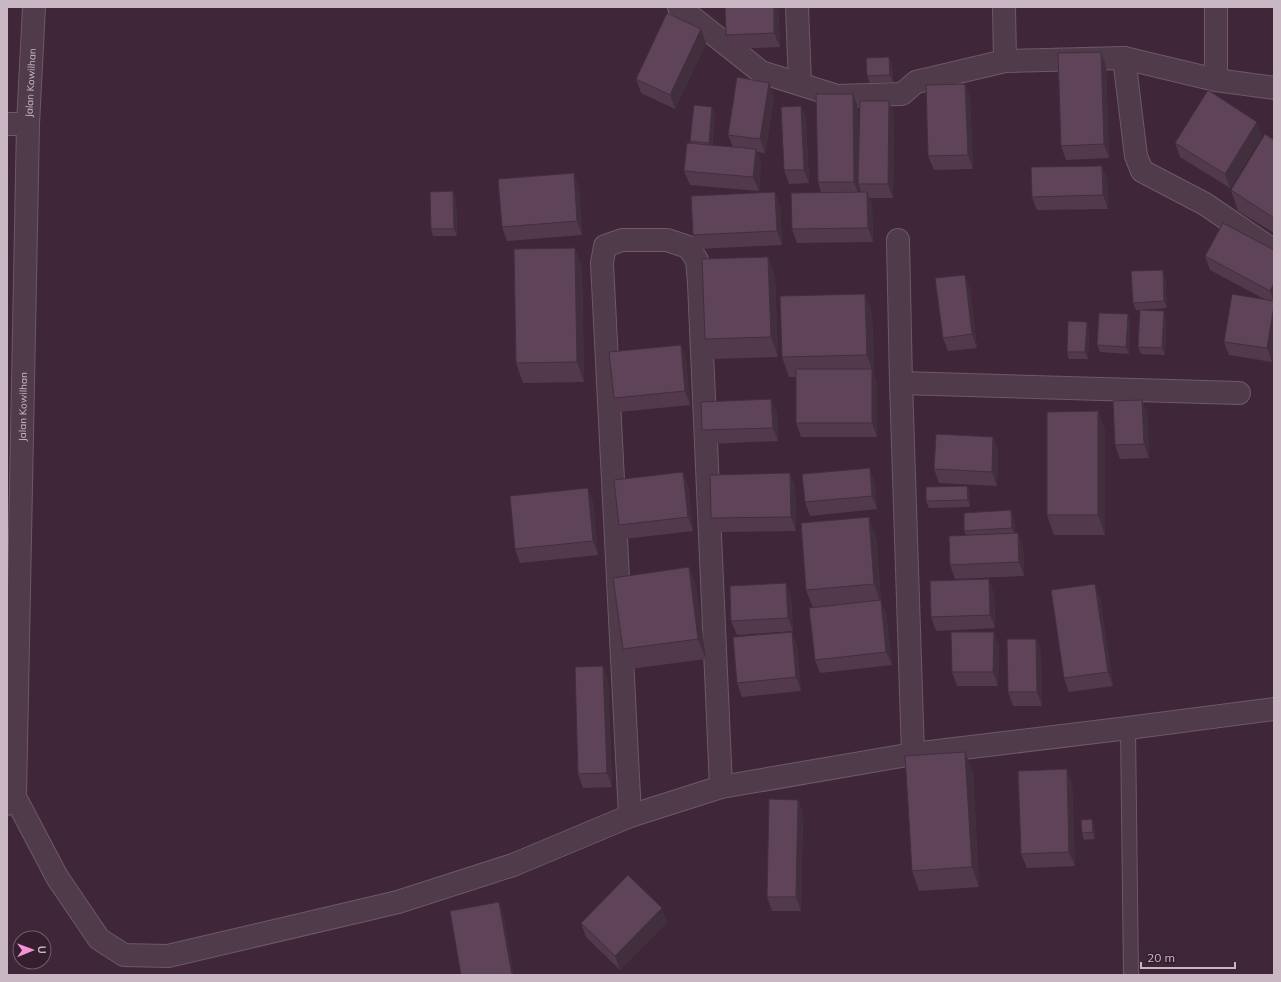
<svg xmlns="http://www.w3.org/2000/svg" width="1281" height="982" viewBox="0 0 1281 982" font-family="Mulish,sans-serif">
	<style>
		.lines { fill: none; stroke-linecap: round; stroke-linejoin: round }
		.lane-casing { stroke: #6d5967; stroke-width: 16 }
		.street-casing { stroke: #6d5967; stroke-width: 24 }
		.lane { stroke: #4f3b4a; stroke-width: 14 }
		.street { stroke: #4f3b4a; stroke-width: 22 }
		.wall { fill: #523a4c; fill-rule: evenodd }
		.shaded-wall { fill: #422f3e }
		.building { fill: #5f4358; stroke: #422f3e }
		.labels { text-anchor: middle; stroke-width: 3.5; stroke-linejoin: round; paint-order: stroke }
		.street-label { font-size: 10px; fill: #cab7c4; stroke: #351f2f }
	</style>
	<rect width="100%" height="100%" fill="#3f2739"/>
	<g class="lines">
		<g class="lane-casing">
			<path id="lane" d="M1128,728L1131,975"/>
		</g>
		<g class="street-casing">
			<g id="street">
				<path d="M679,7L761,72L837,96L902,94L916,82L1005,61L1124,58L1216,80L1274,88"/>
				<path d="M797,7L800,83"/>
				<path d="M1004,7L1005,61"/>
				<path d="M1216,7V80"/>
				<path d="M1124,58L1136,156L1142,171L1205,204L1274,251"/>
				<path d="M7,124H28"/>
				<path d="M898,240L901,383L913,754"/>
				<path d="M901,383L1239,393"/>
				<path d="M15,797L57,877L99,939L124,955L168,956L398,902L513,865L630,816L721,787L913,754L1128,728L1274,709"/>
				<path id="s1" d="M7,804L15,797L28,124L34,7"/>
				<path d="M630,816L602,263L605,246L622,240H667L688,247L697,260L699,283L721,787"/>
			</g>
		</g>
		<use href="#lane" class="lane"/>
		<use href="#street" class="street"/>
	</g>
	<path class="wall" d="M725,7H778L780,47L731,49L726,35Z
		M706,43L675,109L641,93L636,79Z
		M1101,52L1106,66L1109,158L1066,160L1061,146Z
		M892,64L893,82L870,83L867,76Z
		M769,83L774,97L765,153L757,152L761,163L759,191L690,185L684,171L691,144L690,141L715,114L712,146L733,147L728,135Z
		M965,84L970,98L973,169L934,170L928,156Z
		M853,94L858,108L859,164L894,115L893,198H869L872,205L873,242L797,243L792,229L821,192L818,182ZM859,186L861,192H859Z
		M801,106L806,120L809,183L789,184L784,170Z
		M1262,136L1230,188L1180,157L1175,143Z
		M1274,140V233L1238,211L1231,190Z
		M1102,166L1107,180L1108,209L1037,210L1032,197Z
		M579,187L582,235L507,241L502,227Z
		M453,191L456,199L457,236H433L431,229Z
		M780,205L782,245L698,249L693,235Z
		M575,248L582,268L584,382L523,383L516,363Z
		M1274,250V306L1272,362L1229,355L1224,342L1264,299L1210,270L1205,256Z
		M768,257L775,277L778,357L712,359L705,339Z
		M1163,270L1165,277L1167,308L1141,310L1166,318L1165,355L1141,354L1138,347L1140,310H1136L1133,303Z
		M970,289L977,348L948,351L943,338Z
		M865,294L872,314L874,373L877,383V437H801L796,423V377H789L782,357Z
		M1130,322L1129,354L1100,352L1097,345Z
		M1089,329L1088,359H1069L1067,352Z
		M681,345L686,359L690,405L619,412L614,398Z
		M771,399L777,413L778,441L707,444L702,430Z
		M1142,400L1147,413L1149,458L1120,459L1115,445Z
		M1098,411L1105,432V535H1054L1047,515Z
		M993,437L998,451L997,486L939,483L934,469Z
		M790,473L795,487L796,531L716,532L711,518Z
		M875,482L877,509L810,516L805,502Z
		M688,486L693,531L624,539L619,525Z
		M967,486L970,493V507L929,508L926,501Z
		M593,502L598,555L520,563L515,549Z
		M1014,518L1015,533L1023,547L1024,576L955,579L950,565L966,535L964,531Z
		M876,537L881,602L886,614L892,665L820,673L815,660L813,608L806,590Z
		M689,567L696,587L706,659L630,669L623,649Z
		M786,583L791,597L793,631L737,635L731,621Z
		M994,593L995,628L936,631L931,617Z
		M1100,598L1113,686L1069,692L1064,678Z
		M792,632L797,646L801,691L742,697L737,683Z
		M1036,639L1041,653L1042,706H1013L1008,692Z
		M999,646L998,686H957L952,672Z
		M608,680L612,787L583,788L578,774Z
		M973,772L979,887L919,891L912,871Z
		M1072,783L1075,866L1027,868L1021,854Z
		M798,800L803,814L801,911H772L767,897Z
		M1092,819L1094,827L1095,839L1084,840L1082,833Z
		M667,922L620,970L586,937L581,923Z"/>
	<path class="shaded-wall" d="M774,7H778L780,47L774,33Z
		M701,29L706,43L675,109L670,95Z
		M1101,52L1106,66L1109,158L1104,144Z
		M889,57L892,64L893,82L890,75Z
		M769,83L774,97L765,153L760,139Z
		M965,84L970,98L973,169L968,155Z
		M853,94L858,108L859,184H858L859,186V196L854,182Z
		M889,101L894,115L893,198L888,184Z
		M801,106L806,120L809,183L804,170Z
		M712,107L715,114L711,150L709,143Z
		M1257,122L1262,136L1230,188L1225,174Z
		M756,149L761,163L759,191L753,177Z
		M1102,166L1107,180L1108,209L1103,195Z
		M574,173L579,187L582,235L577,221Z
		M453,191L456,199L457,236L454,229Z
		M775,192L780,205L782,245L777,231Z
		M867,192L872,205L873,242L868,228Z
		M575,248L582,268L584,382L577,362Z
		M768,257L775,277L778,357L771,337Z
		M1163,270L1165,277L1167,308L1164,301Z
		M965,275L970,289L977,348L972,334Z
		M1274,283V302L1270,291Z
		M865,294L872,314L874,373L877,383V437L872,423V370L867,355Z
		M1274,306V352L1272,362L1267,348Z
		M1164,311L1166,318L1165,355L1162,348Z
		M1128,314L1130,322L1129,354L1126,347Z
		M1087,322L1089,329L1088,359L1085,352Z
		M681,345L686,359L690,405L685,391Z
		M771,399L777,413L778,441L773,428Z
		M1142,400L1147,413L1149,458L1144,444Z
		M1098,411L1105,432V535L1098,515Z
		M993,437L998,451L997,486L992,472Z
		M870,468L875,482L877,509L872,496Z
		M683,472L688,486L693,531L688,517Z
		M790,473L795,487L796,531L791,517Z
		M967,486L970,493V507L968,500Z
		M588,488L593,502L598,555L593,541Z
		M1011,510L1014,518L1015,535L1012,528Z
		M869,517L876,537L881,602L886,614L892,665L886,652L881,603L874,584Z
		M1018,533L1023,547L1024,576L1019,562Z
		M689,567L696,587L706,659L698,639Z
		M989,579L994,593L995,628L990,615Z
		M786,583L791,597L793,631L788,618Z
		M1095,584L1100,598L1113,686L1108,672Z
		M792,632L797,646L801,691L796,677Z
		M994,632L999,646L998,686L993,672Z
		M1036,639L1041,653L1042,706L1037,692Z
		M603,666L608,680L612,787L607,773Z
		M965,752L973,772L979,887L972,867Z
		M1067,769L1072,783L1075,866L1069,852Z
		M798,800L803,814L801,911L796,897Z
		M1092,819L1094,827L1095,839L1093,832Z
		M499,902L504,916L514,975H512Z
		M662,908L667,922L620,970L615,956Z"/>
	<path class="building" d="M725,7H774V33L726,35Z
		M667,13L701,29L670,95L636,79Z
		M1101,52L1104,144L1061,146L1058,53Z
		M889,57L890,75L867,76L866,58Z
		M737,77L769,83L760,139L728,135Z
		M965,84L968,155L928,156L926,85Z
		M1208,90L1257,122L1225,174L1175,143Z
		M816,94H853L854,182H818Z
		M860,101H889L888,184H858Z
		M694,105L712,107L709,143L690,141Z
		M801,106L804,170H784L781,107Z
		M1265,134L1274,140V218L1231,190Z
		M687,143L756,149L753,177L684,171Z
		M1102,166L1103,195L1032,197L1031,167Z
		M574,173L577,221L502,227L498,179Z
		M453,191L454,229H431L430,192Z
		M775,192L777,231L693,235L691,196Z
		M867,192L868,228L792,229L791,193Z
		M1223,223L1274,250V283L1270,291L1205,256Z
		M575,248L577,362L516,363L514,249Z
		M768,257L771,337L705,339L702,259Z
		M1163,270L1164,301L1133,303L1131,271Z
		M965,275L972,334L943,338L935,278Z
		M865,294L867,355L782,357L780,296Z
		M1232,294L1274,301V306L1267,348L1224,342Z
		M1140,310L1164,311L1162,348L1138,347Z
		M1099,313L1128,314L1126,347L1097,345Z
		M1068,321L1087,322L1085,352H1067Z
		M681,345L685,391L614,398L609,352Z
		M796,369H872V423H796Z
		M771,399L773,428L702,430L701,402Z
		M1142,400L1144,444L1115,445L1113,401Z
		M1098,411V515H1047V412Z
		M936,434L993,437L992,472L934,469Z
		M870,468L872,496L805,502L802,474Z
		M683,472L688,517L619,525L614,480Z
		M790,473L791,517L711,518L710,475Z
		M967,486L968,500L926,501V487Z
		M588,488L593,541L515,549L510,496Z
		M1011,510L1012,528L964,531V513Z
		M869,517L874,584L806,590L801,523Z
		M1018,533L1019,562L950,565L949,536Z
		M689,567L698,639L623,649L613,578Z
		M989,579L990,615L931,617L930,581Z
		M786,583L788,618L731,621L730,586Z
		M1095,584L1108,672L1064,678L1051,590Z
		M881,600L886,652L815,660L809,608Z
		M792,632L796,677L737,683L733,637Z
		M951,632H994L993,672H952Z
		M1007,639H1036L1037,692H1008Z
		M603,666L607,773L578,774L575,667Z
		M965,752L972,867L912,871L905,756Z
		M1067,769L1069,852L1021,854L1018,771Z
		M769,799L798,800L796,897H767Z
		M1092,819L1093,832L1082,833L1081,820Z
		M628,875L662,908L615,956L581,923Z
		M499,902L512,975H461L450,911Z"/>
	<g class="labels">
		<g class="street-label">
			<text dy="4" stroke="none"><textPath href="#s1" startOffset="725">Jalan Kowilhan</textPath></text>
			<text dy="4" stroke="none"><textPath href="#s1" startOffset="401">Jalan Kowilhan</textPath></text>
		</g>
	</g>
	<rect width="1281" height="982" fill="none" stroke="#cab7c4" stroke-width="16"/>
	<g transform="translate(32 950) rotate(89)"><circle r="19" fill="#351f2f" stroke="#715c6b"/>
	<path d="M0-3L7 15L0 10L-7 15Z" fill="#f492d7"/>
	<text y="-6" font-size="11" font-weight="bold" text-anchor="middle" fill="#cab7c4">U</text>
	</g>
	<path d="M1141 962v6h94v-6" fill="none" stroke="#cab7c4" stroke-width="2"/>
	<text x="1147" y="962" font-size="12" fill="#cab7c4" stroke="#351f2f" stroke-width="3" paint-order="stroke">20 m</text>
</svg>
